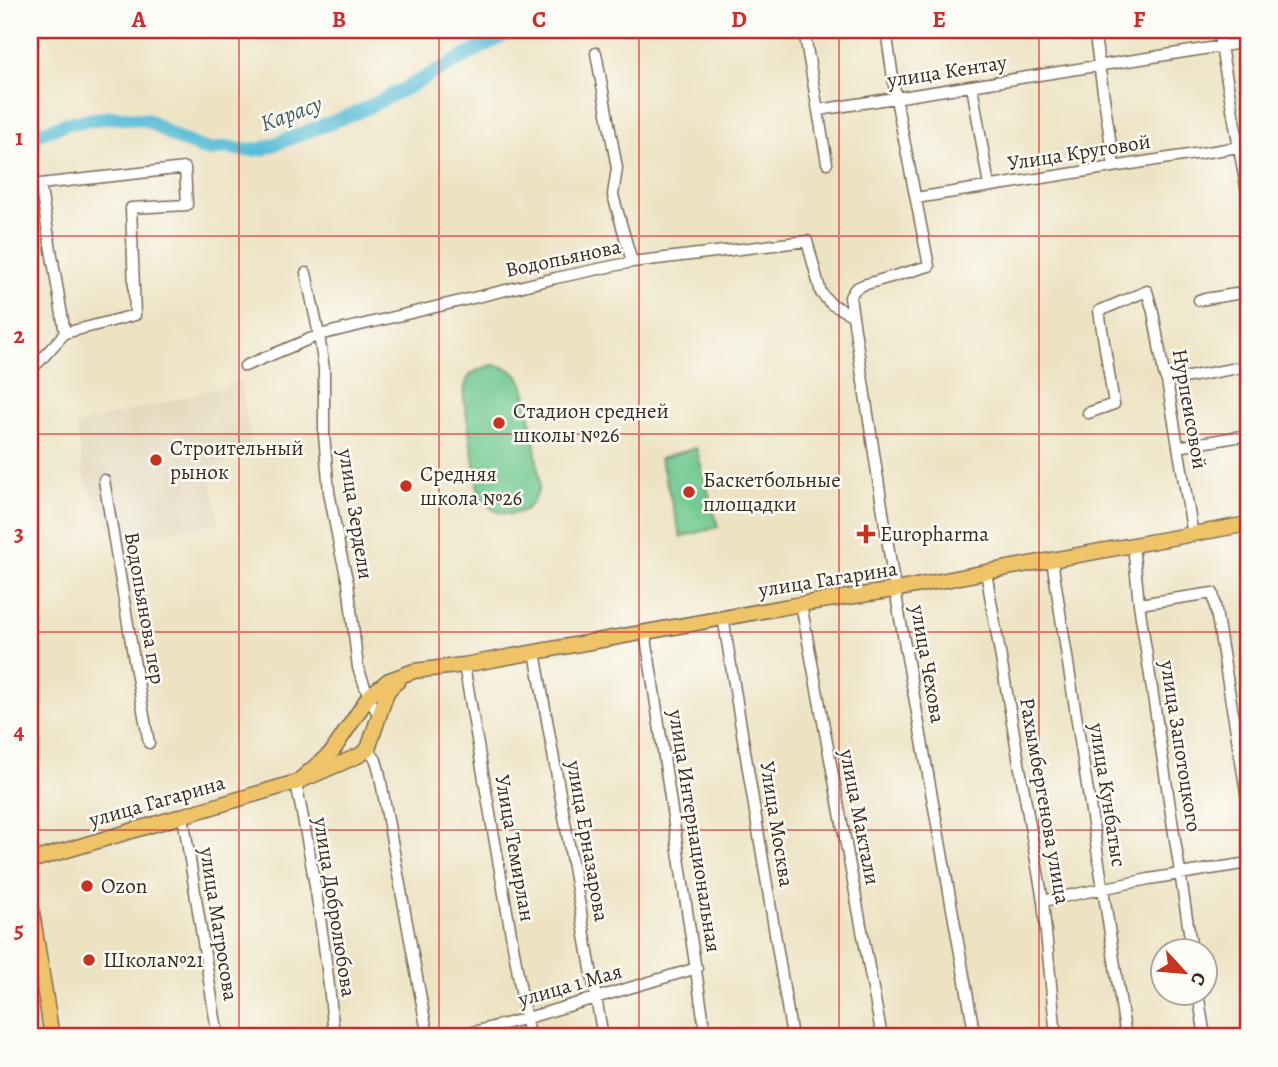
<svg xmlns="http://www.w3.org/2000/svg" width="1278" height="1067" viewBox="0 0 1278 1067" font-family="Alegreya,serif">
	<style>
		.built { fill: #dfd3b4 }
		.park { fill: #6fc88f; stroke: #557956; stroke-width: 2 }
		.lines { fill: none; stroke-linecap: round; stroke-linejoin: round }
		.river { stroke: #57bcd5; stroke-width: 14 }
		.minor-casing { stroke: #796b58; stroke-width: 13 }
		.major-casing { stroke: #796b58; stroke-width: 17 }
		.minor { stroke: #fff; stroke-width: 10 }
		.major { stroke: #efc469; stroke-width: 14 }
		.grid { fill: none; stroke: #d62828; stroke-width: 2; stroke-opacity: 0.55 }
		.poi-dot { fill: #c8321e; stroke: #fdfcf7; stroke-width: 2.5 }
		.labels { text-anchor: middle; stroke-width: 5; stroke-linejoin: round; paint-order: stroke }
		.street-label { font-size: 21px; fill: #3b2a1e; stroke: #fdfcf7 }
		.poi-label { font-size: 21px; fill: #3b2a1e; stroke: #fdfcf7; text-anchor: start }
		.water-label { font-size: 23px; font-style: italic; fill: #455d5e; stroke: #fdfcf7 }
		.neatline { fill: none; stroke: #d62828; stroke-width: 2.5 }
		.grid-label { font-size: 23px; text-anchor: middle; font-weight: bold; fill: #d62828 }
	</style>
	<rect width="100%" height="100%" fill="#fdfcf7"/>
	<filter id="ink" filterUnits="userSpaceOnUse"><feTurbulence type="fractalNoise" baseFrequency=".0143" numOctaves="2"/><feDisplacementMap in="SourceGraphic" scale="14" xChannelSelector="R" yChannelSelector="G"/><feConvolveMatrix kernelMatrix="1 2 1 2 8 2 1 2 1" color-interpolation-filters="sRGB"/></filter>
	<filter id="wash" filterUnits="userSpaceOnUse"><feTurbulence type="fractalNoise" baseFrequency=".00686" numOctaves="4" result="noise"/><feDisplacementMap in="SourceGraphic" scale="28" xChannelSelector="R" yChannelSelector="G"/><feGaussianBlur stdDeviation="1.57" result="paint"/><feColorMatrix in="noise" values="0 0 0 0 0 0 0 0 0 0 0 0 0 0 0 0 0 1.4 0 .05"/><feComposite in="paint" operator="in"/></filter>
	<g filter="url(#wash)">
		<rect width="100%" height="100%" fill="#ede3c3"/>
		<path class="built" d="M241,382L252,450L208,469L219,523L115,539L84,479L76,425Z"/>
		<path class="park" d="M493,365C505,366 518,372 523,384C527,393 541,479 539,487C532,520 496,523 479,495L464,399C464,376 470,371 493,365Z
			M696,448L718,527L681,537L660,458Z"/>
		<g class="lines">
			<path class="river" d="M30,137L68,123L111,117L147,120L175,137L201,148L212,150L227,147L242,150L262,149L358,112L408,87L513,30"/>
		</g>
	</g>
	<g filter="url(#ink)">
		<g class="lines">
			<g class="minor-casing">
				<path id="minor" d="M804,30L827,163
					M886,30L896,99L929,266L863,285L855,289L850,297L895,590L975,1037
					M1094,30L1114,166
					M1218,30L1248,198
					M596,53L617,168L613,195L632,262
					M972,86L989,186
					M819,110L1248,42
					M916,198L1239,147L1248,144
					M306,273L319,335L324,369V435L329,492L340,550L348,583L358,668L371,702L379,715
					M1199,300L1248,292
					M30,366L38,363L65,333L135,315L131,208L187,205L185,168L40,184L65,333
					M245,366L319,335L556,278L632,262L807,241L821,293L831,304L852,315
					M1167,381L1248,366
					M1088,413L1114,404L1099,311L1147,291L1153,312L1164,374L1167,381L1193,535
					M1178,447L1248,435
					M104,480L135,666L149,743
					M1133,545L1139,604L1192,951
					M1052,560L1126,1037
					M986,572L1043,901L1056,1037
					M801,604L882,1037
					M1139,604L1213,593L1248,804
					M723,617L792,1037
					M645,631L706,1037
					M535,652L603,1037
					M464,665L529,1037
					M368,749L376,760L379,771L428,1037
					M296,783C313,866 327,952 334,1037
					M183,816L218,1037
					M1043,901L1149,879L1248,863
					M1198,993L1205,1037
					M454,1037L524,1019L697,968"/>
			</g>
			<g class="major-casing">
				<path id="major" d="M296,783L332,752L369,696L389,680L414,671L464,665L801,604L895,590L986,572L1248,524
					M30,861L300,781L360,755L368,749L387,692L393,685L398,681
					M30,899L52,1037"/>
			</g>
			<use href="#minor" class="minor"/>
			<use href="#major" class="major"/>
		</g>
	</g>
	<path class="grid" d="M239,30V1037M439,30V1037M639,30V1037M839,30V1037M1039,30V1037M30,236H1248M30,434H1248M30,632H1248M30,830H1248"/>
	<g class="poi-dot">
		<circle cx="499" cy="423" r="7"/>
		<circle cx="156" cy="460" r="7"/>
		<circle cx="406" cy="486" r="7"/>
		<circle cx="689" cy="492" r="7"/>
		<path d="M862.5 523.5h7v7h7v7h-7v7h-7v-7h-7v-7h7z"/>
		<circle cx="87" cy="886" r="7"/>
		<circle cx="89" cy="960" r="7"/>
	</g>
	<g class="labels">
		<g class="street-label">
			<text transform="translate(947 71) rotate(-9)" y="7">улица Кентау</text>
			<text transform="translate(1079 152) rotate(-9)" y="7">Улица Круговой</text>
			<text transform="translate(563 258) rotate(-12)" y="7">Водопьянова</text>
			<text transform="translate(1190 409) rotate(80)" y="7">Нурпеисовой</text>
			<text transform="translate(356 514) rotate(81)" y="7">улица Зердели</text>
			<text transform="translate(828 579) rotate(-9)" y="7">улица Гагарина</text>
			<text transform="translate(145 608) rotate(80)" y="7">Водопьянова пер</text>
			<text transform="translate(928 664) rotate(80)" y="7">улица Чехова</text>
			<text transform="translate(1181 746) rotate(81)" y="7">улица Запотоцкого</text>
			<text transform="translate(1108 795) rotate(81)" y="7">улица Кунбатыс</text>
			<text transform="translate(157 801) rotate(-16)" y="7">улица Гагарина</text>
			<text transform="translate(1045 801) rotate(80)" y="7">Рахымбергенова улица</text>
			<text transform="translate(860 817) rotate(79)" y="7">улица Мактали</text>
			<text transform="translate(777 824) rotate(81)" y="7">Улица Москва</text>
			<text transform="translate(695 831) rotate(81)" y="7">улица Интернациональная</text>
			<text transform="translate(588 841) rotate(80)" y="7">улица Ерназарова</text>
			<text transform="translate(515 848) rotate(80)" y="7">Улица Темирлан</text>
			<text transform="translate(335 907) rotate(81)" y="7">улица Добролюбова</text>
			<text transform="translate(219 924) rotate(81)" y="7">улица Матросова</text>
			<text transform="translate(570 985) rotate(-16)" y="7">улица 1 Мая</text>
		</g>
		<g class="poi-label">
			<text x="513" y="418">Стадион средней<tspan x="513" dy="24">школы №26</tspan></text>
			<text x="170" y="455">Строительный<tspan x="170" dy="24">рынок</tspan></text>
			<text x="420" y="481">Средняя<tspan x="420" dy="24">школа №26</tspan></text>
			<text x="703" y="487">Баскетбольные<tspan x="703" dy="24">площадки</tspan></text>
			<text x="880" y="541">Europharma</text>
			<text x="101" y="893">Ozon</text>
			<text x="103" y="967">Школа№21</text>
		</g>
		<g class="water-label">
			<text transform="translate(291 113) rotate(-20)" y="8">Карасу</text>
		</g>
	</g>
	<rect width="1278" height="1067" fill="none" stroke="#fdfcf7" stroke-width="77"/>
	<g transform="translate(1184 972) rotate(116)"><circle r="33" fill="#fdfcf7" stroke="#afa8a0" stroke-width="2"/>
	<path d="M0-5L12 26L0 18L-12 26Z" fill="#c8321e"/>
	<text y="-10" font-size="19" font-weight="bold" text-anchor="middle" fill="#3b2a1e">С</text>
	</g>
	<rect x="38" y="38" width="1202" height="990" class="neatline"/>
	<g class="grid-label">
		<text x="139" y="27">A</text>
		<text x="339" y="27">B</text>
		<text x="539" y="27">C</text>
		<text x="739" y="27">D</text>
		<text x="939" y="27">E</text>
		<text x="1139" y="27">F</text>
		<text x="19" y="145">1</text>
		<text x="19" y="343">2</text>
		<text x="19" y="541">3</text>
		<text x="19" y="739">4</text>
		<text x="19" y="937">5</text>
	</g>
</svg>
